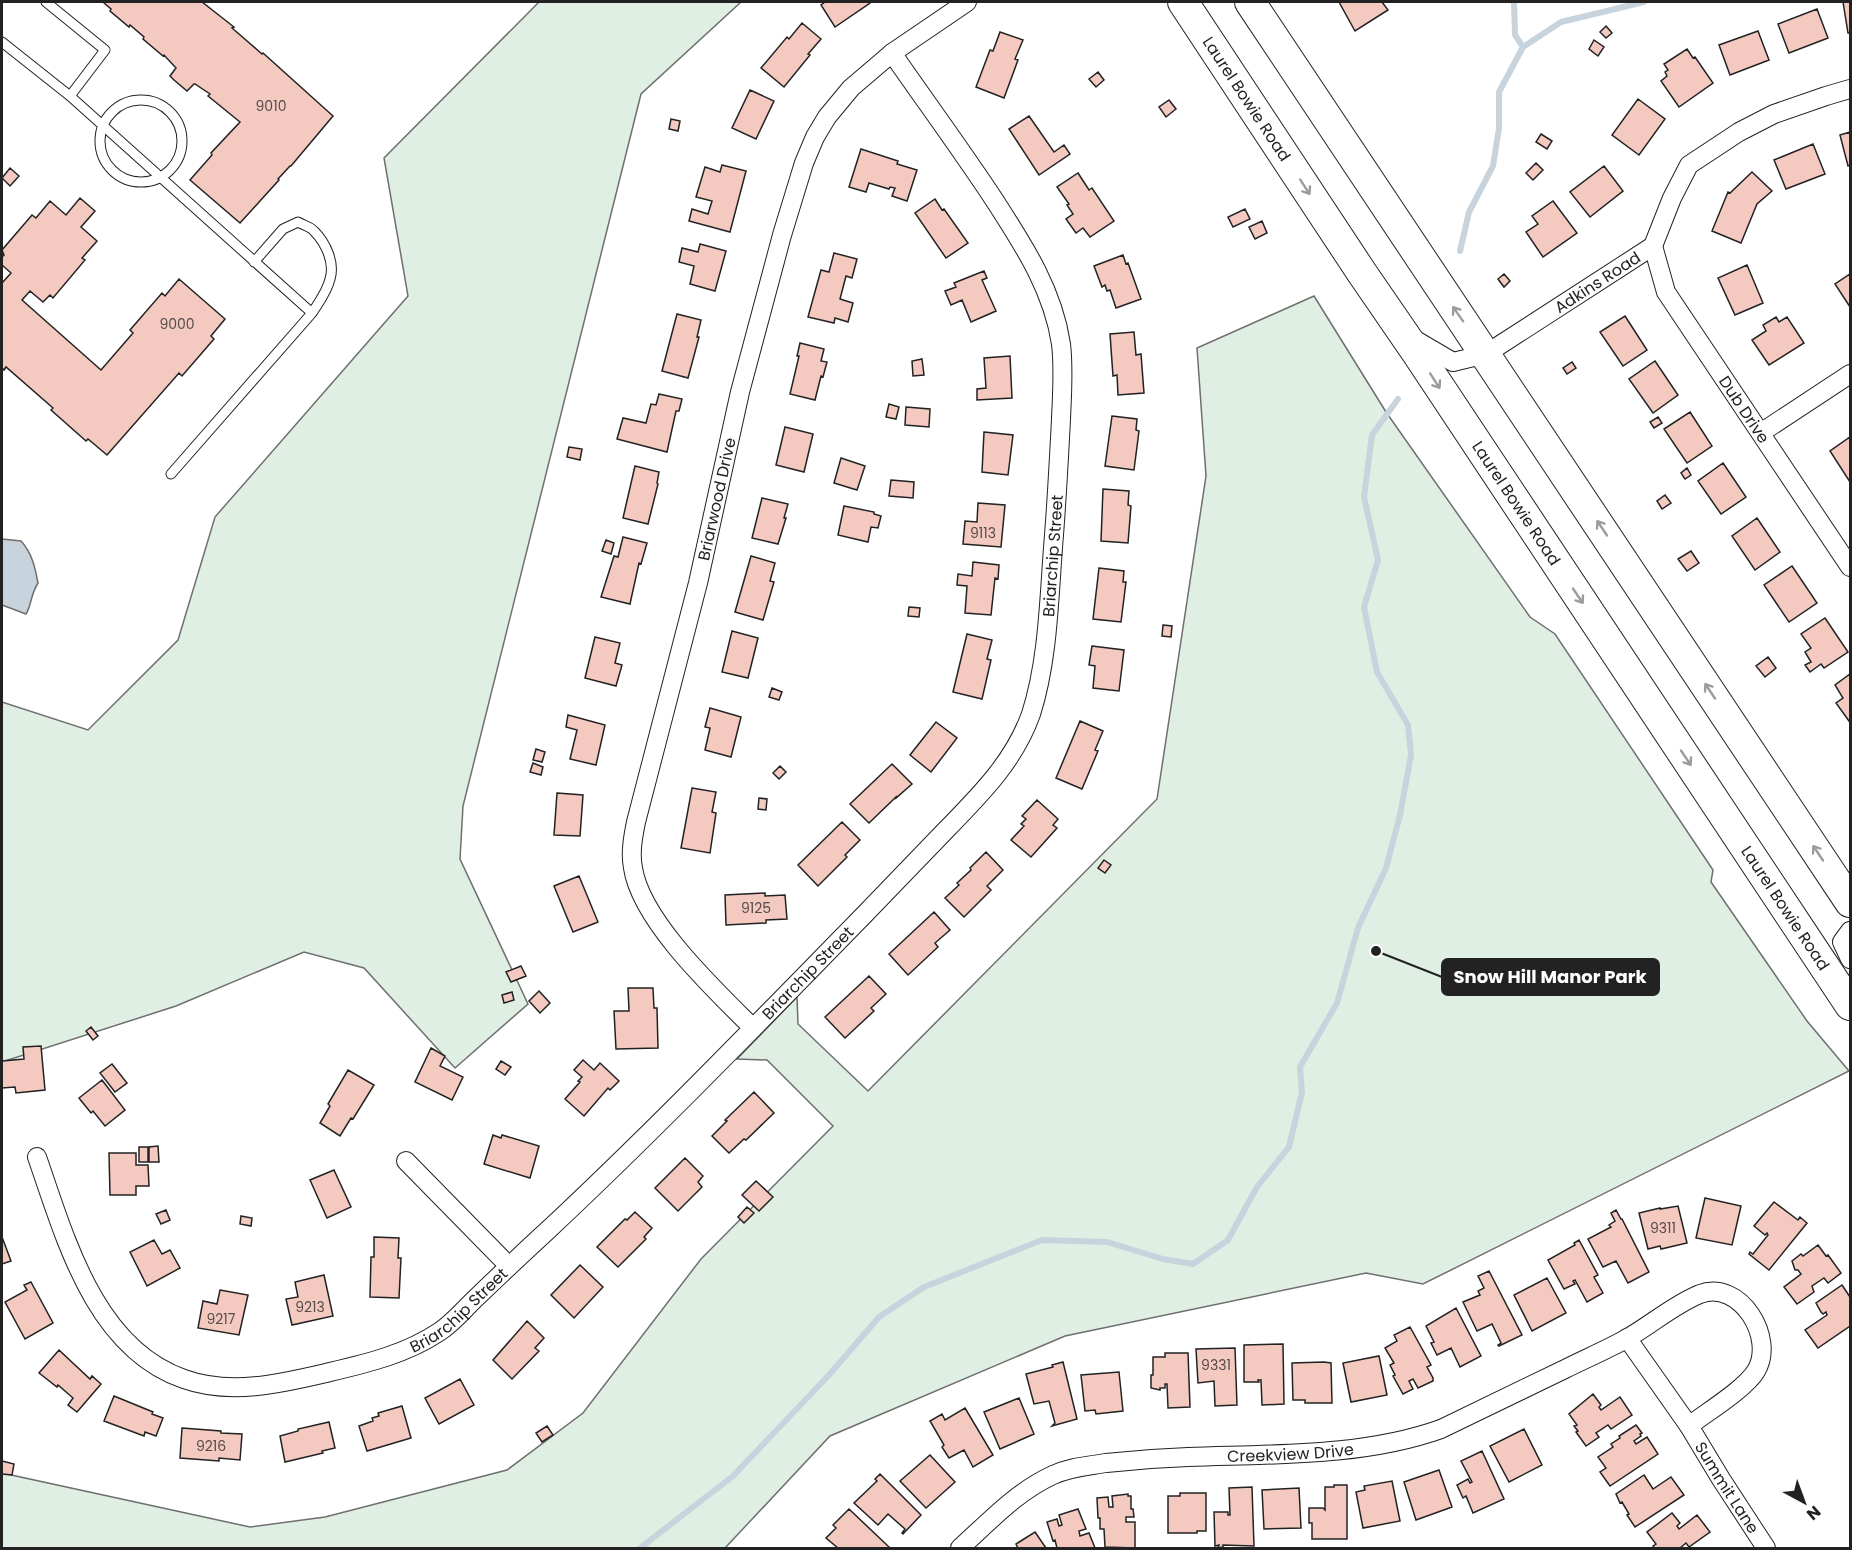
<svg xmlns="http://www.w3.org/2000/svg" width="1852" height="1550" viewBox="0 0 1852 1550" font-family="Poppins,sans-serif">
	<style>
		.green { fill: #e0efe3; stroke: #6f6f6f; stroke-width: 1.5 }
		.water { fill: #c7d3dd; stroke: #6f6f6f; stroke-width: 1.5 }
		.lines { fill: none; stroke-linecap: round; stroke-linejoin: round }
		.stream { stroke: #c7d3dd; stroke-width: 6 }
		.building { fill: #f3c9c0; stroke: #222; stroke-width: 1.5 }
		.service-casing { stroke: #222; stroke-width: 11 }
		.minor-casing { stroke: #222; stroke-width: 20 }
		.primary-casing { stroke: #222; stroke-width: 32 }
		.service { stroke: #fff; stroke-width: 9 }
		.minor { stroke: #fff; stroke-width: 18 }
		.primary { stroke: #fff; stroke-width: 30 }
		.oneway { stroke: #9c9c9c }
		.labels { text-anchor: middle; stroke-width: 4.5; stroke-linejoin: round; paint-order: stroke }
		.number-label { font-size: 14px; fill: #564c4a }
		.street-label { font-size: 16px; fill: #222; stroke: #fff }
		.leader { fill: none; stroke: #222; stroke-width: 2 }
		.callout-dot { fill: #222; stroke: #fff; stroke-width: 2 }
		.callout { fill: #222; stroke: #222; stroke-width: 2 }
		.callout-label { font-size: 18px; text-anchor: middle; font-weight: bold; fill: #fff }
	</style>
	<rect width="100%" height="100%" fill="#fff"/>
	<path class="green" d="M539,2H741L641,94L463,806L460,859L528,1004L455,1068L364,968L304,952L176,1006L2,1062V702L88,730L178,640L215,517L408,296L384,158Z
		M1314,296L1386,412L1530,617L1555,634L1713,870L1711,882L1807,1021L1849,1071L1423,1284L1366,1273L1065,1336L830,1436L725,1548H2V1473L250,1527L325,1517L507,1470L583,1413L701,1259L833,1126L767,1060L737,1059L797,997L798,1024L868,1091L1157,799L1206,476L1197,348Z"/>
	<path class="water" d="M2,539L21,541C32,553 35,567 38,583C30,596 32,604 26,614L2,605Z"/>
	<g class="lines">
		<path class="stream" d="M1523,47L1561,22L1644,2
			M1460,251L1469,212L1493,166L1499,128V92L1523,47L1515,35L1514,2
			M640,1548L733,1476L829,1375L879,1317L924,1287L1042,1240L1107,1242L1163,1259L1193,1264L1228,1240L1257,1187L1289,1147L1302,1092L1300,1067L1337,1003L1358,928L1386,868L1400,815L1411,755L1408,725L1377,672L1364,607L1378,560L1364,497L1372,435L1398,399"/>
	</g>
	<path class="building" d="M103,2H202L234,27L232,28L262,54L263,53L333,116L291,166H290L278,179L279,180L240,223L190,180L212,155L211,153L240,122L208,96L210,94L195,84H194L187,91L174,80L170,76L176,68L164,55L163,56L143,39L144,37L130,25L129,27L110,11L111,9Z
		M825,2H870V3L835,27L821,5Z
		M1339,2H1382L1388,10L1355,31Z
		M1843,2H1850V33H1848Z
		M1817,9L1828,38L1789,53L1778,24Z
		M802,23L821,39L808,54L810,55L784,87L761,68L787,37L789,39Z
		M1606,26L1612,33L1606,38L1600,32Z
		M1758,31L1769,60L1730,75L1719,45Z
		M1000,32L1023,40L1015,59L1018,60L1004,98L976,87L990,50L993,51Z
		M1594,40L1604,47L1598,56L1589,49Z
		M1687,49L1693,58L1695,57L1713,83L1679,107L1661,81L1667,76L1665,72L1668,70L1664,64Z
		M1098,72L1104,80L1096,87L1089,79Z
		M750,90L774,101L756,139L732,128Z
		M1638,99L1665,119L1639,155L1612,135Z
		M1169,100L1176,109L1166,117L1159,107Z
		M1029,116L1054,152L1064,145L1070,154L1039,175L1009,129Z
		M671,119L680,121L678,131L669,129Z
		M1850,132V165L1848,166L1840,135Z
		M1541,134L1552,141L1547,149L1536,142Z
		M1813,144L1825,174L1786,189L1774,160Z
		M861,149L898,161L897,164L917,170L907,201L892,196L895,188L890,187L889,189L869,183L866,192L849,187Z
		M1536,163L1543,170L1533,180L1526,173Z
		M722,165L746,171L730,232L689,221L692,209L708,214L712,201L696,197L705,167L720,172Z
		M1604,166L1623,191L1590,217L1570,192Z
		M10,168L19,176L10,186L2,178Z
		M1752,172L1772,191L1757,204L1741,243L1712,231L1728,192L1730,193Z
		M1078,173L1089,190L1092,188L1114,221L1090,237L1083,228L1076,233L1066,219L1073,214L1067,205L1069,204L1057,187Z
		M80,198L95,211L81,227L97,241L82,258L85,260L53,298L50,295L43,302L30,291L22,300L101,370L133,333L130,330L162,293L165,296L179,279L225,319L211,336L214,339L182,376L179,373L107,455L88,439L86,441L51,410L53,408L6,367L4,370L2,368V283L11,273L2,265V257L4,255L2,250L32,215L36,218L50,201L66,215Z
		M935,199L942,210L944,209L968,243L946,258L915,213Z
		M1553,201L1577,233L1543,257L1526,232L1538,224L1532,216Z
		M1245,209L1250,219L1233,227L1228,217Z
		M1262,221L1267,233L1255,239L1249,227Z
		M700,244L726,251L715,291L690,284L694,266L679,262L682,248L698,252Z
		M834,253L857,259L852,278L846,276L840,299L853,303L848,322L835,318L834,323L808,317L821,270L829,272Z
		M1123,255L1126,264L1128,263L1141,299L1116,308L1110,290L1107,291L1105,285L1102,287L1094,266Z
		M1747,265L1763,303L1735,315L1718,278Z
		M984,271L987,278L982,280L996,311L971,322L962,300L951,305L945,291L956,287L954,283Z
		M1504,274L1510,281L1504,287L1498,279Z
		M1850,274V307L1835,284Z
		M677,314L701,320L697,337H699L688,378L662,371Z
		M1625,316L1647,350L1623,366L1600,332Z
		M1776,317L1779,322L1787,317L1804,343L1769,365L1752,340L1766,331L1763,325Z
		M1134,332L1136,355L1141,354L1144,393L1118,395L1117,375L1113,376L1110,334Z
		M800,343L824,349L821,361L827,362L823,377L821,376L815,400L790,394L799,356H797Z
		M1010,356L1012,398L977,400V389L986,388L984,358Z
		M922,359L924,375L913,376L912,361Z
		M1655,361L1678,395L1653,413L1629,379Z
		M1572,362L1576,368L1567,374L1563,368Z
		M659,394L682,399L679,411H676L667,452L617,439L623,418L646,423L651,404L656,405Z
		M889,404L899,407L896,419L886,417Z
		M906,407L930,409L929,427L905,425Z
		M1690,412L1712,446L1687,463L1664,429Z
		M1112,416L1137,419L1136,430L1139,431L1134,470L1105,466Z
		M1658,417L1662,423L1654,428L1650,422Z
		M785,427L813,434L804,472L776,465Z
		M984,432L1013,435L1008,475L982,472Z
		M1850,437V482L1830,451Z
		M569,447L582,449L580,460L567,457Z
		M841,458L865,466L857,490L834,483Z
		M1723,463L1746,497L1721,514L1698,481Z
		M635,466L659,472L657,483L658,484L648,524L623,518Z
		M1687,468L1691,475L1685,479L1681,473Z
		M891,480L914,482L913,498L889,496Z
		M1103,489L1129,491L1128,505L1131,506L1128,543L1101,541Z
		M1665,495L1671,503L1662,509L1657,501Z
		M762,498L788,504L784,518H786L778,544L752,538Z
		M978,503L1005,505L1001,547L963,544L965,521L977,522Z
		M844,506L874,512V514L881,516L878,528L871,527L868,542L838,535Z
		M1757,518L1780,552L1755,570L1732,536Z
		M623,537L647,543L641,564L639,563L630,604L601,597L614,556L618,557Z
		M606,540L614,543L611,554L602,551Z
		M1691,551L1699,563L1687,571L1678,559Z
		M751,556L775,563L770,581L774,582L763,620L735,612Z
		M973,562L999,565L998,579L995,578L991,615L965,613L967,586L957,585L958,574L972,576Z
		M1792,566L1817,603L1789,622L1764,585Z
		M1099,568L1124,571L1123,582H1126L1121,622L1093,619Z
		M909,607L920,608L919,617L908,616Z
		M1825,618L1848,652L1824,668L1821,664L1810,672L1805,665L1811,662L1805,652L1811,648L1801,634Z
		M1163,625L1172,626L1171,637L1162,636Z
		M732,631L758,638L748,678L722,672Z
		M967,634L992,640L987,659L991,660L982,699L953,692Z
		M595,637L620,643L615,663L622,665L616,686L585,678Z
		M1092,646L1124,650L1119,691L1093,688L1095,666L1089,665Z
		M1768,657L1776,668L1765,677L1756,666Z
		M1850,674V720L1849,721L1836,703L1843,698L1835,685Z
		M772,688L782,692L779,700L769,697Z
		M710,708L741,717L731,757L705,750L710,728L705,727Z
		M568,715L605,725L596,765L570,759L577,730L566,727Z
		M1080,721L1103,731L1095,750L1098,751L1082,789L1056,778Z
		M936,722L957,738L931,772L910,755Z
		M536,749L545,752L542,762L533,760Z
		M533,763L543,767L541,775L530,772Z
		M892,764L912,784L896,798V797L869,823L850,804Z
		M780,766L786,772L779,779L773,773Z
		M692,788L716,792L712,812L716,813L710,853L681,848Z
		M557,793L583,795L580,836L554,835Z
		M759,798L767,799L766,810L758,809Z
		M1037,800L1058,819L1053,825L1057,828L1031,857L1011,840L1024,826L1021,824L1026,819L1022,816Z
		M842,822L860,840L845,855L847,857L818,886L798,865Z
		M986,852L1003,870L987,886L991,890L964,917L945,898L959,885L957,883L971,870L970,868Z
		M1104,860L1111,865L1105,873L1098,868Z
		M579,876L598,922L573,932L554,886Z
		M765,893V896L785,895L787,919L766,920V923L726,925L725,895Z
		M934,912L950,930L935,943L938,947L908,975L889,954Z
		M521,966L526,976L511,982L506,972Z
		M869,976L886,994L871,1008L874,1011L845,1038L825,1017Z
		M628,988H653L654,1008H657L658,1048L616,1049L614,1011H629Z
		M539,991L550,1003L540,1013L529,1001Z
		M512,992L514,1000L504,1003L502,995Z
		M91,1027L98,1036L93,1040L86,1031Z
		M41,1046L45,1090L16,1093L15,1087L2,1088V1061L24,1059L23,1047Z
		M431,1048L445,1056L440,1066L463,1077L452,1100L415,1082Z
		M583,1060L594,1070L600,1063L619,1081L610,1090L608,1088L584,1116L565,1099L580,1082L578,1081L582,1077L574,1070Z
		M501,1061L511,1067L505,1075L496,1069Z
		M112,1064L127,1083L115,1092L100,1073Z
		M348,1070L374,1085L353,1119L351,1118L340,1136L320,1123L330,1106L328,1104Z
		M102,1080L125,1110L105,1126L93,1111L91,1113L79,1098Z
		M754,1092L774,1113L746,1140L744,1139L729,1153L712,1136L727,1121L725,1120Z
		M493,1135L501,1138L502,1135L539,1146L530,1178L484,1164Z
		M158,1146L159,1162H149V1147Z
		M139,1147H148V1162H139Z
		M109,1153H136V1165H148L149,1186H136V1195H110Z
		M685,1158L703,1176L698,1182L702,1187L678,1211L655,1188Z
		M334,1170L351,1207L327,1218L310,1180Z
		M756,1181L773,1197L759,1211L742,1195Z
		M1705,1198L1741,1206L1732,1245L1696,1238Z
		M1774,1202L1798,1220L1800,1217L1807,1223L1769,1270L1749,1254L1750,1252L1753,1254L1768,1235L1767,1233L1765,1235L1754,1226Z
		M1678,1206L1687,1243L1661,1249L1660,1246L1648,1249L1639,1213L1660,1208V1209Z
		M747,1207L754,1213L744,1223L738,1217Z
		M166,1210L170,1220L161,1224L156,1214Z
		M1616,1210L1621,1219H1622L1649,1272L1628,1283L1616,1261L1603,1267L1588,1239L1611,1227L1609,1225L1615,1221L1611,1213Z
		M635,1212L652,1228L644,1237L646,1239L618,1267L597,1247L625,1219L627,1220Z
		M241,1216L252,1218L251,1226L240,1224Z
		M2,1237L11,1261L2,1264Z
		M374,1237L399,1238L398,1258H401L399,1298L370,1297L371,1257H374Z
		M154,1240L162,1254L170,1250L180,1268L147,1286L130,1252Z
		M1579,1240L1598,1275L1594,1277L1603,1293L1587,1302L1575,1280L1573,1281L1575,1284L1564,1289L1548,1260L1575,1245L1574,1243Z
		M1818,1245L1826,1256L1828,1255L1841,1273L1828,1283L1824,1278L1812,1286L1814,1292L1797,1304L1784,1287L1801,1274L1798,1270H1795L1792,1261L1801,1254L1803,1256Z
		M580,1265L603,1287L574,1318L551,1295Z
		M1489,1271L1522,1335L1499,1346L1498,1345L1501,1343L1492,1324L1477,1331L1463,1302L1480,1295L1478,1291L1484,1288L1478,1276Z
		M324,1275L333,1316L292,1325L286,1299L298,1297L295,1282Z
		M1547,1278L1566,1313L1532,1331L1514,1295Z
		M31,1282L53,1323L25,1339L5,1302L27,1290L24,1285Z
		M1842,1285L1850,1297V1326L1818,1348L1805,1330L1827,1315L1826,1312L1823,1314L1821,1312L1816,1303Z
		M220,1290L248,1295L239,1335L198,1328L203,1301L217,1304Z
		M1456,1308L1481,1356L1460,1367L1451,1348L1437,1355L1431,1343L1434,1342L1426,1326Z
		M527,1321L544,1338L535,1348L539,1351L512,1379L493,1360Z
		M1410,1327L1431,1365L1427,1367L1433,1378V1381L1418,1388L1413,1379L1409,1381L1413,1389L1403,1394L1393,1376L1395,1375L1390,1365L1394,1363L1385,1348L1397,1341L1394,1335Z
		M1283,1344L1284,1404L1262,1405L1261,1380H1258L1259,1382H1244V1345Z
		M1235,1348L1237,1405L1215,1406L1214,1381L1198,1383L1196,1349Z
		M59,1350L90,1379L92,1376L101,1384L77,1412L68,1405L73,1398L58,1385L57,1387L39,1373Z
		M1165,1353H1188L1190,1407L1168,1408L1167,1384H1165V1388H1160V1390L1151,1388V1375H1153V1357H1165Z
		M1379,1356L1387,1395L1351,1402L1343,1363Z
		M1063,1362L1077,1419L1052,1426L1055,1423L1049,1401L1034,1404L1026,1374L1053,1367L1052,1365Z
		M1324,1362L1331,1363L1332,1403H1305V1400H1293L1292,1363Z
		M1119,1372L1123,1411L1096,1414L1095,1410L1085,1411L1081,1375Z
		M460,1379L474,1405L439,1424L425,1398Z
		M1593,1394L1601,1405L1599,1407L1601,1410L1620,1397L1632,1415L1611,1429L1608,1425L1596,1433L1599,1437L1586,1446L1576,1432L1578,1431L1574,1426L1577,1425L1569,1414Z
		M114,1396L153,1412L152,1414L163,1418L156,1436L145,1432L144,1436L104,1421Z
		M1019,1398L1034,1434L1000,1449L984,1412Z
		M402,1406L411,1438L367,1451L359,1426L373,1421L372,1418L379,1416L378,1413Z
		M965,1408L993,1455L973,1467L964,1450L949,1458L942,1447L944,1445L930,1421L942,1414L945,1420Z
		M329,1422L335,1448L322,1451L323,1453L285,1462L280,1436L298,1431V1429Z
		M1636,1425L1642,1433L1640,1434L1641,1436L1634,1441L1636,1444L1647,1437L1658,1454L1610,1486L1600,1472L1606,1468L1598,1457L1613,1447L1611,1444L1620,1438L1619,1436Z
		M547,1426L553,1435L542,1442L536,1433Z
		M182,1428L221,1431V1433L242,1434L240,1460L219,1458V1461L180,1458Z
		M1524,1429L1542,1465L1509,1482L1490,1446Z
		M1482,1451L1504,1499L1473,1513L1466,1496L1463,1498L1457,1485L1468,1479L1470,1483L1472,1482L1461,1461Z
		M930,1455L955,1482L926,1508L900,1481Z
		M2,1461L14,1464L12,1475L2,1474Z
		M1439,1470L1452,1507L1416,1520L1404,1482Z
		M880,1474L921,1515L903,1534L902,1533L905,1529L888,1514L878,1525L854,1503L877,1481L875,1479Z
		M1644,1475L1653,1489L1671,1477L1684,1495L1635,1527L1627,1515L1629,1514L1622,1502L1620,1503L1616,1494Z
		M1392,1481L1400,1521L1363,1528L1356,1492L1365,1490L1364,1486Z
		M1334,1485H1347V1539H1312V1523H1309V1508H1323L1325,1510V1487H1334Z
		M1252,1487L1254,1546L1223,1545V1547L1218,1548L1219,1545L1215,1546L1214,1512H1228V1515H1230L1229,1488Z
		M1299,1488L1301,1528L1264,1529L1262,1490Z
		M1180,1493H1206V1531H1197V1533H1168V1496H1180Z
		M1128,1494V1496H1131V1509H1133L1134,1517H1126V1522H1135V1548L1105,1547L1104,1529H1100V1518H1098L1097,1498L1108,1497L1109,1507H1113L1112,1496Z
		M849,1509L889,1547L887,1548H838L826,1538L836,1528L833,1525Z
		M1078,1509L1086,1529L1079,1531L1080,1536L1089,1533L1095,1548H1057L1055,1540L1053,1541L1047,1522L1057,1519L1059,1526L1062,1525L1059,1515Z
		M1672,1513L1680,1523L1677,1526L1679,1529L1697,1515L1710,1532L1689,1547L1686,1543L1680,1548H1655L1653,1546L1656,1544L1647,1532Z
		M1035,1532L1046,1548H1018L1016,1544Z"/>
	<g class="lines">
		<g class="service-casing">
			<path id="service" d="M46,2L105,50L70,96
				M2,42L70,96L312,313
				M100 141a41 41 0 1 1 82 0a41 41 0 1 1-82 0Z
				M171,474L312,313C319,302 327,292 330,279C335,263 326,243 314,231C311,227 303,225 298,222L283,229L254,262"/>
		</g>
		<g class="minor-casing">
			<g id="minor">
				<path id="s1" d="M1653,246L1666,292L1850,567"/>
				<path id="s2" d="M1412,338L1453,362L1486,354L1653,246L1672,198L1689,165L1739,132L1774,114L1826,96L1850,89"/>
				<path d="M1762,432L1850,374"/>
				<path d="M1850,931L1842,942L1850,959"/>
				<path id="s3" d="M753,1028C715,990 641,921 633,868C630,853 633,837 636,822L698,583L740,392L782,235L804,163L815,137L827,117L851,88L892,53L967,2"/>
				<path id="s4" d="M37,1157C65,1237 94,1348 184,1379C231,1396 283,1383 330,1372C368,1363 406,1354 439,1332C453,1323 465,1308 478,1296C501,1274 524,1252 547,1231C656,1129 759,1022 863,916C890,888 917,860 944,832C979,796 1014,762 1031,714C1049,658 1049,593 1054,535C1057,496 1059,458 1061,419C1062,394 1064,369 1061,344C1053,290 1024,246 995,201C962,151 926,102 892,53"/>
				<path d="M406,1161L509,1266"/>
				<path id="s5" d="M1627,1338L1689,1426L1721,1479L1766,1548"/>
				<path id="s6" d="M960,1548C989,1522 1016,1492 1053,1475C1070,1467 1088,1466 1106,1463C1133,1460 1160,1458 1188,1457C1270,1454 1363,1457 1441,1429C1483,1409 1524,1389 1565,1369C1585,1359 1606,1350 1626,1339C1651,1325 1673,1305 1700,1294C1740,1279 1776,1338 1756,1371C1745,1389 1707,1412 1689,1426"/>
			</g>
		</g>
		<g class="primary-casing">
			<g id="primary">
				<path id="s7" d="M1183,2L1362,273L1417,353L1850,1005"/>
				<path d="M1250,2L1850,902"/>
			</g>
		</g>
		<use href="#service" class="service"/>
		<use href="#minor" class="minor"/>
		<use href="#primary" class="primary"/>
	</g>
	<defs><path id="oneway-shaft" d="M-6 0H5M1.5-3L5.5 0L1.5 3" fill="none" stroke-width="1.6" stroke-linecap="round" stroke-linejoin="round" transform="scale(1.5)"/></defs>
	<g class="oneway">
		<use href="#oneway-shaft" transform="translate(1305 187) rotate(57)"/>
		<use href="#oneway-shaft" transform="translate(1458 314) rotate(-125)"/>
		<use href="#oneway-shaft" transform="translate(1435 381) rotate(57)"/>
		<use href="#oneway-shaft" transform="translate(1602 528) rotate(-124)"/>
		<use href="#oneway-shaft" transform="translate(1578 596) rotate(56)"/>
		<use href="#oneway-shaft" transform="translate(1710 691) rotate(-124)"/>
		<use href="#oneway-shaft" transform="translate(1686 758) rotate(56)"/>
		<use href="#oneway-shaft" transform="translate(1818 853) rotate(-124)"/>
	</g>
	<g class="labels">
		<g class="number-label">
			<text x="271" y="111">9010</text>
			<text x="177" y="329">9000</text>
			<text x="983" y="538">9113</text>
			<text x="756" y="913">9125</text>
			<text x="1663" y="1233">9311</text>
			<text x="310" y="1312">9213</text>
			<text x="221" y="1324">9217</text>
			<text x="1216" y="1370">9331</text>
			<text x="211" y="1451">9216</text>
		</g>
		<g class="street-label">
			<text dy="6" stroke="none"><textPath href="#s7" startOffset="116">Laurel Bowie Road</textPath></text>
			<text dy="6" stroke="none"><textPath href="#s2" startOffset="214">Adkins Road</textPath></text>
			<text dy="6" stroke="none"><textPath href="#s1" startOffset="189">Dub Drive</textPath></text>
			<text dy="6" stroke="none"><textPath href="#s3" startOffset="582">Briarwood Drive</textPath></text>
			<text dy="6" stroke="none"><textPath href="#s7" startOffset="602">Laurel Bowie Road</textPath></text>
			<text dy="6" stroke="none"><textPath href="#s4" startOffset="1560">Briarchip Street</textPath></text>
			<text dy="6" stroke="none"><textPath href="#s7" startOffset="1088">Laurel Bowie Road</textPath></text>
			<text dy="6" stroke="none"><textPath href="#s4" startOffset="1056">Briarchip Street</textPath></text>
			<text dy="6" stroke="none"><textPath href="#s4" startOffset="570">Briarchip Street</textPath></text>
			<text dy="6" stroke="none"><textPath href="#s6" startOffset="358">Creekview Drive</textPath></text>
			<text dy="6" stroke="none"><textPath href="#s5" startOffset="180">Summit Lane</textPath></text>
		</g>
	</g>
	<path class="leader" d="M1376 951L1442 977"/>
	<circle class="callout-dot" cx="1376" cy="951" r="6"/>
	<rect class="callout" x="1442" y="959" width="217" height="36" rx="6"/>
	<g class="callout-label">
		<text x="1550" y="983">Snow Hill Manor Park</text>
	</g>
	<rect width="1852" height="1550" fill="none" stroke="#222222" stroke-width="6"/>
	<g transform="translate(1804 1502) rotate(139)" stroke="#ffffff" stroke-width="4.5" paint-order="stroke">
	<path d="M0-4.5L10 22L0 15L-10 22Z" fill="#222222"/>
	<text y="-9" font-size="16" font-weight="bold" text-anchor="middle" fill="#222222">N</text>
	</g>
</svg>
